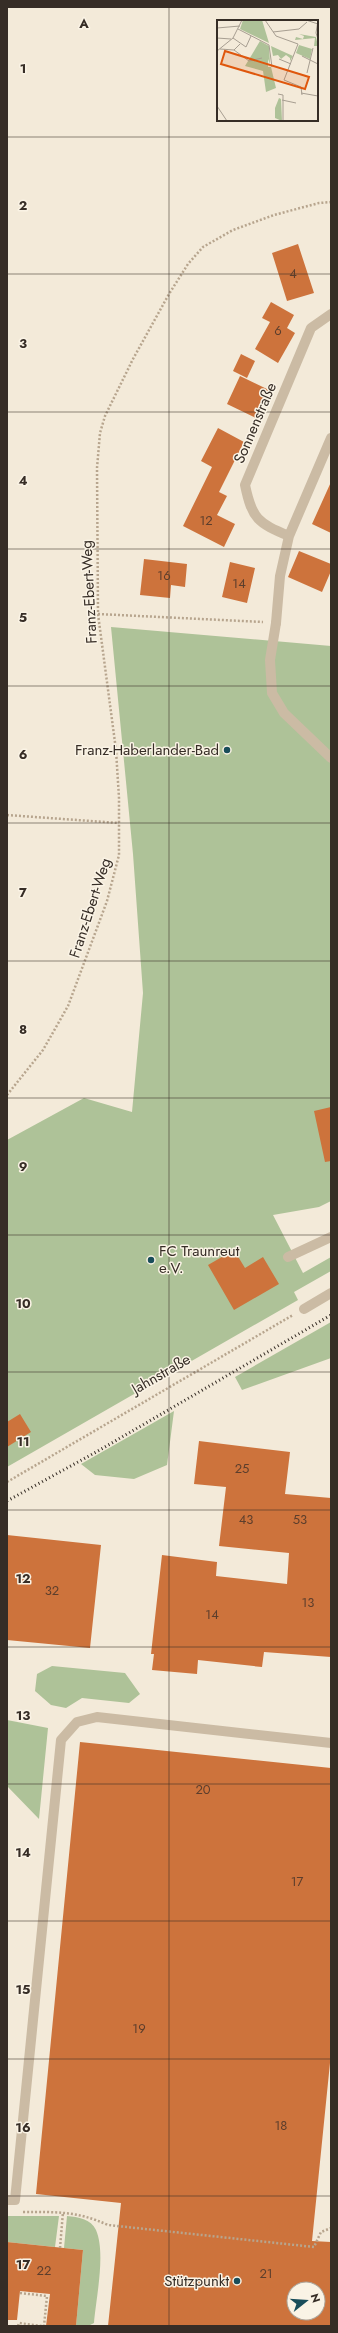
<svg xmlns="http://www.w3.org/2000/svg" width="338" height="2333" viewBox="0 0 338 2333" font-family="Jost,sans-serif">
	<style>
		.green { fill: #aec298 }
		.building { fill: #cd733c; fill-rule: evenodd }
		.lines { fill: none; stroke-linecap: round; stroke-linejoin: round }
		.path { stroke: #b7a58e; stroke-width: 2.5; stroke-dasharray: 2 2; stroke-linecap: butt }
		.lane { stroke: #cbbba4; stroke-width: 10 }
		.street { stroke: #cbbba4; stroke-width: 10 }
		.rail { stroke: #362d26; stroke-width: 3; stroke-dasharray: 1 3; stroke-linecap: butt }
		.grid { fill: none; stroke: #362d26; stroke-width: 1; stroke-opacity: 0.55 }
		.poi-dot { fill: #194d5a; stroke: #faf3e5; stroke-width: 1.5 }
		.labels { text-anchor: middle; stroke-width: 3; stroke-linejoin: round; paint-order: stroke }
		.number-label { font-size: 13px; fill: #5c3e2c }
		.street-label { font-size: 15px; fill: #362d26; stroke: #faf3e5 }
		.poi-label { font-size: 15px; fill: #362d26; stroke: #faf3e5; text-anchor: end }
		.inset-road { fill: none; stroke: #a79e91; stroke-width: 1 }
		.view { fill: #df570d; fill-opacity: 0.15; stroke: #df570d; stroke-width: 2 }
		.inset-edge { fill: none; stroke: #362d26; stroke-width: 2 }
		.grid-label { font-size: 13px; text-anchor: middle; font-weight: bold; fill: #362d26; stroke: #faf3e5; stroke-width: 3; stroke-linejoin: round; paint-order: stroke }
	</style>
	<rect width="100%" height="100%" fill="#f3ead9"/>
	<path class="green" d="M111,627L331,646V1201L319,1207L273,1215L303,1273L331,1257V1271L294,1292L298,1300L7,1467V1140L84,1098L132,1112L143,993L133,854Z
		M331,1322V1358L242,1390L235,1377Z
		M174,1411L167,1465L134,1479L95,1475L81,1464Z
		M52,1666L125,1673L140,1694L129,1703L82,1698L66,1708L51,1705L35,1691L37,1674Z
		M7,1720L48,1728L39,1819L7,1786Z
		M7,2216H59L55,2247L7,2242Z
		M67,2216C78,2217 91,2219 96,2230C106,2253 96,2298 94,2323L88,2326H76L83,2250L64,2248Z"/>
	<path class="building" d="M298,244L314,293L287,301L272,253Z
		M271,302L294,315L287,328L295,333L278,363L255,349L270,322L262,318Z
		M241,354L255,361L247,378L233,371Z
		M240,376L269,390L256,418L227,404Z
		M218,428L244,442L219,492L227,496L217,515L235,524L224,547L183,526L212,467L201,461Z
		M331,482V533L312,524Z
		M299,551L331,564V571L322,592L288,577Z
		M144,559L187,564L185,587L171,585L170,598L140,595Z
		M230,562L255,568L247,603L222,597Z
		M331,1107V1161L325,1162L314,1111Z
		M234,1250L245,1268L263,1257L279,1284L234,1310L208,1265Z
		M20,1414L31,1432L7,1447V1422Z
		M199,1441L290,1452L285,1494L331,1498V1657L264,1652L262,1667L198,1660L197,1674L152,1670L154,1654H151L162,1555L217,1562L216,1576L287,1584L289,1553L219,1546L226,1487L194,1484Z
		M7,1535L101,1545L90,1648L7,1640Z
		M80,1742L331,1768V2053L312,2241L331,2242V2326H108L121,2203L36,2194ZM294,2289H318V2313H294Z
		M7,2242L83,2250L76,2326H46L50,2294L20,2291L17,2320H7Z"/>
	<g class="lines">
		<path class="path" d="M98,614L263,622
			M7,815L119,823
			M7,1095L43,1050L68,1006L107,901L119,855V798L116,750L98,614L97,468L100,433L105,416L133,359L169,294L188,264L203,247L233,230L274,215L319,203L331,202
			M7,1482L293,1315
			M23,2212C57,2212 77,2211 108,2225L314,2247L321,2232L331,2228
			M60,2248L63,2212
			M20,2293L47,2296L44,2326
			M18,2326L19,2323L42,2326"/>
		<path class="lane" d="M276,623L270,660L272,693L284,713L331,758
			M288,1257L331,1237
			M7,2200H15L61,1740L77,1722L97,1717L331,1743"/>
		<path class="street" d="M289,536C258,523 252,519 245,485L311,328L331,314
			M276,623L280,576L289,536L331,438
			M304,1309L331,1293"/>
		<path class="rail" d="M7,1501L98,1451L331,1315"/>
	</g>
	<path class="grid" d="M169,7V2326M7,137H331M7,274H331M7,412H331M7,549H331M7,686H331M7,823H331M7,961H331M7,1098H331M7,1235H331M7,1372H331M7,1510H331M7,1647H331M7,1784H331M7,1921H331M7,2059H331M7,2196H331"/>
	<g class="poi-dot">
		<circle cx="227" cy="750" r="4"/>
		<circle cx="151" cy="1260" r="4"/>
		<circle cx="237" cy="2281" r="4"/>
	</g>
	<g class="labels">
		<g class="number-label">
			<text x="293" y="278">4</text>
			<text x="278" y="335">6</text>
			<text x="206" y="525">12</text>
			<text x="164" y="580">16</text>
			<text x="239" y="588">14</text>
			<text x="242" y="1473">25</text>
			<text x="246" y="1524">43</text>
			<text x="300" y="1524">53</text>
			<text x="52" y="1595">32</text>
			<text x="308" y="1607">13</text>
			<text x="212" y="1619">14</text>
			<text x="203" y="1794">20</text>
			<text x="297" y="1886">17</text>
			<text x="139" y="2033">19</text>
			<text x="281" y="2130">18</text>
			<text x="44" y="2275">22</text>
			<text x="266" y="2278">21</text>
		</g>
		<g class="street-label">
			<text transform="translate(255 423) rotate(-67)" y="5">Sonnenstraße</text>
			<text transform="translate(89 592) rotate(-93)" y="5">Franz-Ebert-Weg</text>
			<text transform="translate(90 908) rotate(-72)" y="5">Franz-Ebert-Weg</text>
			<text transform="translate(161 1374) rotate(-30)" y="5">Jahnstraße</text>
		</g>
		<g class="poi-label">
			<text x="219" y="755">Franz-Haberlander-Bad</text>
			<text x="159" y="1256" text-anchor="start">FC Traunreut<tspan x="159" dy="17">e.V.</tspan></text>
			<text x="229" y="2286">Stützpunkt</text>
		</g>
	</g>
	<g transform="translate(217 20)">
		<rect width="101" height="101" fill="#f3ead9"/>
		<path d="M26,0H45L52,23L23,9ZM82,14L99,17L101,26H97L98,18L78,20L79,17L86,19L87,16ZM43,21L52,26L53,44L51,39V47H54L59,68L49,72L46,51L28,46ZM82,25L95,29L93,39L79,33ZM54,26L76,36L73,41V38L69,35L64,39L61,35L56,36ZM62,78L64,79L65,101L58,98V88Z" fill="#aec298"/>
		<path class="inset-road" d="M48,0L59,16L81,24L67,60L84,67L85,75M89,0L101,4M101,0L99,13L101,19M0,8L23,6M21,9L52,25L55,47M56,12L82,9L90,2M0,18L14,19M16,18L29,27L34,16M3,29L17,30L23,24M17,30L32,41L45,38M0,31L16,18L25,0M85,36L101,44M62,39L74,44M90,53L96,28M84,73L101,76M61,74L66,75V101M65,80L79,83M0,86L10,101"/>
		<path class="view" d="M8,31L92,57L88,69L4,44Z"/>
		<rect width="101" height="101" class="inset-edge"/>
	</g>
	<g class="grid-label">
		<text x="84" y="28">A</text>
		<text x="23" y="73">1</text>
		<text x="23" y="210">2</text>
		<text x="23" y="348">3</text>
		<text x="23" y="485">4</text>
		<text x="23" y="622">5</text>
		<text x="23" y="759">6</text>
		<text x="23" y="897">7</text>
		<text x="23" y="1034">8</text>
		<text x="23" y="1171">9</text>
		<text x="23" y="1308">10</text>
		<text x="23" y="1446">11</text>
		<text x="23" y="1583">12</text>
		<text x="23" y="1720">13</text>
		<text x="23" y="1857">14</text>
		<text x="23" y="1994">15</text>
		<text x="23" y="2132">16</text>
		<text x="23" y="2269">17</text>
	</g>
	<rect width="338" height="2333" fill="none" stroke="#362d26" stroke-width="16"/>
	<g transform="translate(306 2301) rotate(73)"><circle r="19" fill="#faf3e5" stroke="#aca499"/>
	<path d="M0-3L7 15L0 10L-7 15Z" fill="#194d5a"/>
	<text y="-6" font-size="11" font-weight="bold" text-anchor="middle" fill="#362d26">N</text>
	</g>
</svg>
